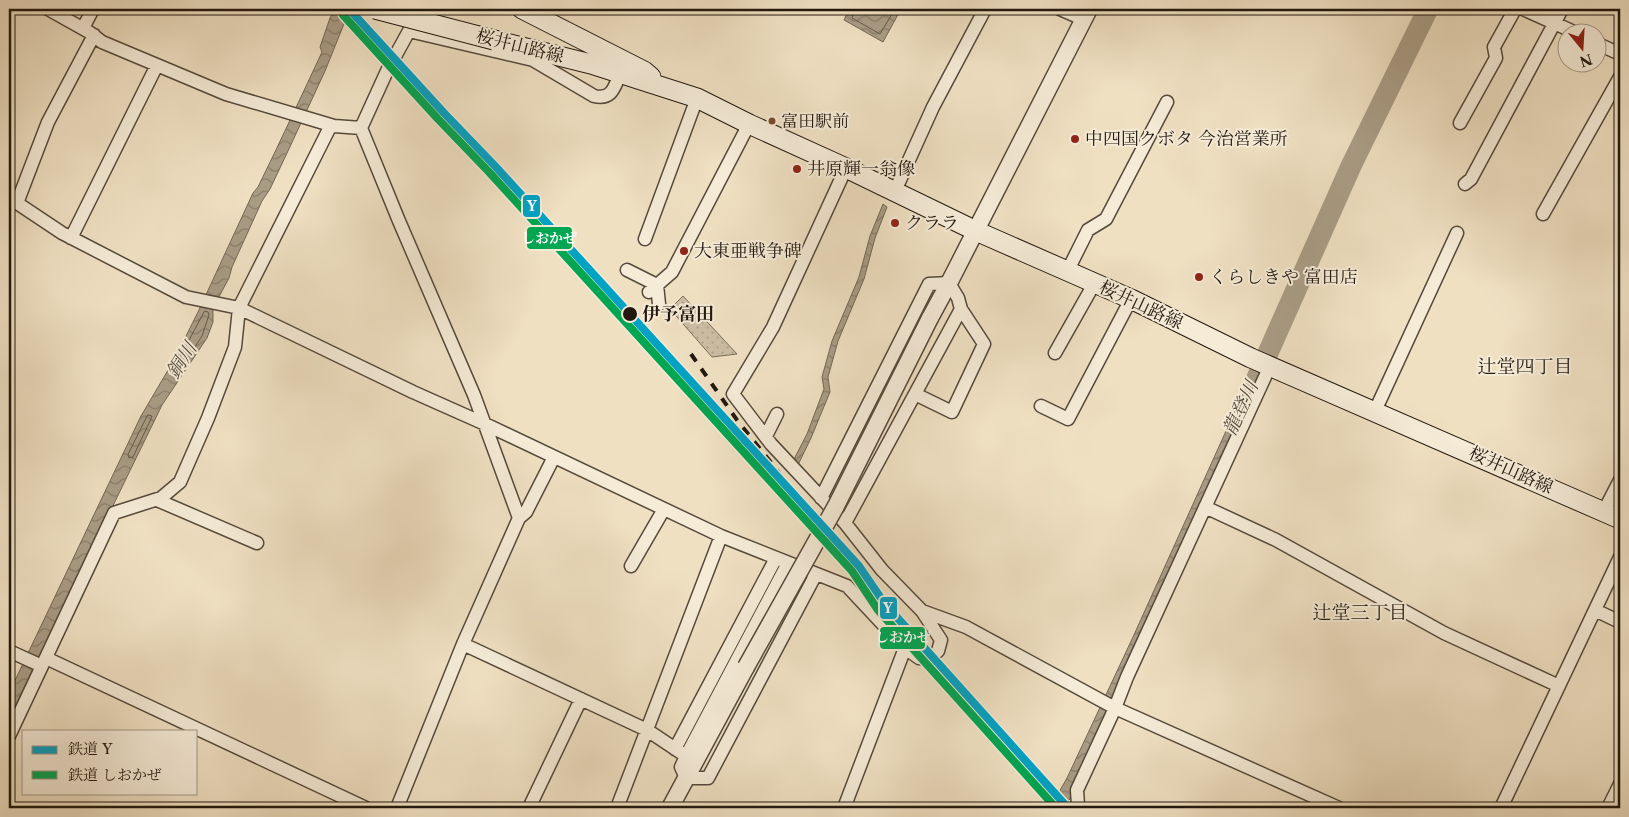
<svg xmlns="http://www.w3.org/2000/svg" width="1629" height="817" viewBox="0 0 1629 817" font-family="'Libre Caslon Text','Noto Serif JP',serif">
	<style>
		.grass { fill: url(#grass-dots); stroke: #776b5a }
		.water { fill: url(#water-waves); stroke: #736756 }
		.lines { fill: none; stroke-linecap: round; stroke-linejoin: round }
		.shore { stroke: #665a4a; stroke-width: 1 }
		.river { stroke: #a99c85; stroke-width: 21 }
		.minor-casing { stroke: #554a3c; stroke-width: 15 }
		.tertiary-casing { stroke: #554a3c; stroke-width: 19 }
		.secondary-casing { stroke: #22180f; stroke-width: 21 }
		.minor { stroke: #f5ebd7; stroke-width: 12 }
		.tertiary { stroke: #f5ebd7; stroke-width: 16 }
		.secondary { stroke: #f5ebd7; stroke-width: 19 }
		.rail { stroke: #22180f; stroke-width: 4; stroke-dasharray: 9 9; stroke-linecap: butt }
		.tertiary-bridge-casing { stroke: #554a3c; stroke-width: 19; stroke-linecap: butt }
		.secondary-bridge-casing { stroke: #22180f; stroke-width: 21; stroke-linecap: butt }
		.tertiary-bridge { stroke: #f5ebd7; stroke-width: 16 }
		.secondary-bridge { stroke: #f5ebd7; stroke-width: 19 }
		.rail-1-casing { stroke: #f5ebd7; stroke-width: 11 }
		.rail-2-casing { stroke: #f5ebd7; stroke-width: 11 }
		.rail-1 { stroke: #02a2c4; stroke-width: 8 }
		.rail-2 { stroke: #00a651; stroke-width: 8 }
		.bus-dot { fill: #7a4b2a; stroke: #f5ebd7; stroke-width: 2 }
		.poi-dot { fill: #8f2418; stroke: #f5ebd7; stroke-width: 2 }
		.stop-dot { fill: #22180f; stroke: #f5ebd7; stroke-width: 2 }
		.labels { text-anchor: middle; stroke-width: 4; stroke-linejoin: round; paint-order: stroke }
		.bus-label { font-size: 17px; fill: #22180f; stroke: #f5ebd7; text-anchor: start }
		.street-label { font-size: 18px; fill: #22180f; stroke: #f5ebd7 }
		.poi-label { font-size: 18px; fill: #22180f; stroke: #f5ebd7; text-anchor: start }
		.stop-label { font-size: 18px; font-weight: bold; fill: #22180f; stroke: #f5ebd7; text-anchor: start }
		.water-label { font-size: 19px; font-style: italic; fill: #584d3e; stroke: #f5ebd7 }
		.neighbourhood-label { font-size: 19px; fill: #22180f; stroke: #f5ebd7 }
		.line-badge { stroke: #f5ebd7; stroke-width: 2 }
		.badge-label { font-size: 14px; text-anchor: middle; font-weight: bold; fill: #fff }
	</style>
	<defs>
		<pattern id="grass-dots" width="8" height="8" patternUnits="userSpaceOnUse" patternTransform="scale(1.25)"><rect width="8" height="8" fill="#ccbea4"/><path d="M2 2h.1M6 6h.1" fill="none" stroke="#afa38c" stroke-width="1.8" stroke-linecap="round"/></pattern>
		<pattern id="water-waves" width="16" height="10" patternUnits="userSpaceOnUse" patternTransform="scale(1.25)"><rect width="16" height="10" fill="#a99c85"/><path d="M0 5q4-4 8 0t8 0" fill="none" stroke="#897e6b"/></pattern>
	</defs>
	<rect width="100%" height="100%" fill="#efe0c2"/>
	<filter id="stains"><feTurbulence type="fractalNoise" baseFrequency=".004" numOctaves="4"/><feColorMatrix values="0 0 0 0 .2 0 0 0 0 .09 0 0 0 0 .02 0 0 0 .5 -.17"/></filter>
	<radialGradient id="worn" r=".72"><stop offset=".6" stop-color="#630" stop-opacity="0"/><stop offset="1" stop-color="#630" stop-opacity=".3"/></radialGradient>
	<path class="grass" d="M683,296L737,354L712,357L670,309Z"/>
	<path class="water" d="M335,9H350L325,71L288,151L270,189L262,201L232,267L229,278L213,308V322L207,338L162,405L9,719V693L141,416L174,360L198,312L253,193L258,187C280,142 301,97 322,52L320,47L330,18Z
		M849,9H901L883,42L844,20Z
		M883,204L887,207L875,238L864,279L838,341L828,377L830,392L811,438L797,467L792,463L807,434L824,389L822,377L832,341L859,277L870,236Z
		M1254,369L1264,373L1072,789L1070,799L1061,808H1050L1067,778L1133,637Z"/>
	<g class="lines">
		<path class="shore" d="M854,9L852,18L880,34L895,9
			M205,311L208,312L209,315L202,336L178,373L175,374L173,371Z
			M148,415L152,416L150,421L133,457L129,458L128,455Z"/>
		<path class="river" d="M1256,380L1351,166L1428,9"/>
		<g class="minor-casing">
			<path id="minor" d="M48,9L89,32L102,42L226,94L334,126L361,128
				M1060,9L1083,19
				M1523,9L1574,32
				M83,28L93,9
				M409,31L533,60L594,96C612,100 614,88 620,74
				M1596,43L1620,54
				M1460,123L1496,58L1494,47L1515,9
				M1465,184L1471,179L1562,9
				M895,191L933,107L985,9
				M9,199L17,203L62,233L186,297L239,308L413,392L485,424L721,536L847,586L905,648L919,658L928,659L938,651L941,640L922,611L882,570L845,523L771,444L733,394L773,327L846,168
				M17,203L48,122L94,35
				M1543,214L1620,77
				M71,238L157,65
				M645,239L697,98
				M627,270L657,285L659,304
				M1067,272L1088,230L1106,219L1167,102
				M649,292L672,272L749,124
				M1055,353L1094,284
				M915,394L952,412L984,344L961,309
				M1041,406L1068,419L1131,299
				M1375,411L1457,233
				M766,436L777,414
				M821,498L929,284L949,283L958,298L961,309L845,523
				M157,500L257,543
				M1205,507L1276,540L1444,633L1559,686
				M1604,511L1620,480
				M519,518L526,512L554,457
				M788,563L686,756L681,767L686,778H708L816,574
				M631,566L664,509
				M1595,610L1620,622
				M922,611L966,627L1115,708L1339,808
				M463,644L647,730L686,756
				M9,651L42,666
				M46,658L366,808
				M9,736L114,513L161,498L180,482L208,418L235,347L239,308L331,125
				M675,749L776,558
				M397,808L463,644L519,518L474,395L399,221L361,128L387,71L421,9
				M529,808L581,699
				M617,808L721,536
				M844,808L905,648
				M1081,808L1078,805L1077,790L1115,708L1127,677L1270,366
				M1501,808L1620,557
				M1608,808L1620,784"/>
		</g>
		<g class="tertiary-casing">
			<path id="tertiary" d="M930,318L949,283L1089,9
				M670,808L746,667"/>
		</g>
		<g class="secondary-casing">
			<path id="secondary" d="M522,9L644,71L651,77
				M494,40L591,64L697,98L749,124L846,168L976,231L1131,299L1251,358L1620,519"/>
		</g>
		<use href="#minor" class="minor"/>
		<use href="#tertiary" class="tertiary"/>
		<use href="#secondary" class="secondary"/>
		<path class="rail" d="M444,113L488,168L550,239L852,569L885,604
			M691,354L737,420L773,465L807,511"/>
		<g class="tertiary-bridge-casing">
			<path id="tertiary-bridge" d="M746,667L836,506L930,318"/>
		</g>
		<g class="secondary-bridge-casing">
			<path id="secondary-bridge" d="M375,9L494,40"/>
		</g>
		<use href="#tertiary-bridge" class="tertiary-bridge"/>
		<use href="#secondary-bridge" class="secondary-bridge"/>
		<g class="rail-1-casing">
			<path id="rail-1" d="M349,9L444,113L495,166L859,566L885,604L1068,808"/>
		</g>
		<g class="rail-2-casing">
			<path id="rail-2" d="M343,15L438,119L489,172L852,571L878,610L1056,808"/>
		</g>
		<use href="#rail-1" class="rail-1"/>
		<use href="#rail-2" class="rail-2"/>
	</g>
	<circle class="bus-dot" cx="772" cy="121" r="4.5"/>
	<g class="poi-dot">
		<circle cx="1075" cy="139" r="5"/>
		<circle cx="797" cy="169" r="5"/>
		<circle cx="895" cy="223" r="5"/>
		<circle cx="684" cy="251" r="5"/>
		<circle cx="1199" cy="277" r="5"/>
	</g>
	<circle class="stop-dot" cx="630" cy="314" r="8"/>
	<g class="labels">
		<g class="bus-label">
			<text x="781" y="127">富田駅前</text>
		</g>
		<g class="street-label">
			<text transform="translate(520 46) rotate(14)" y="6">桜井山路線</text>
			<text transform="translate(1141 305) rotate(25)" y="6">桜井山路線</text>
			<text transform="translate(1511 470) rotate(24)" y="6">桜井山路線</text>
		</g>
		<g class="poi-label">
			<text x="1085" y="145">中四国クボタ 今治営業所</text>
			<text x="807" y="175">井原輝一翁像</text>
			<text x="905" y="229">クララ</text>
			<text x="694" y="257">大東亜戦争碑</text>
			<text x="1209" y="283">くらしきや 富田店</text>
		</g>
		<g class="stop-label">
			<text x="642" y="320">伊予富田</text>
		</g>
		<g class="water-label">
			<text transform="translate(181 360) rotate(-58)" y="7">銅川</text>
			<text transform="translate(1240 408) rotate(-65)" y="7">龍登川</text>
		</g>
		<g class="neighbourhood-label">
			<text x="1525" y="373">辻堂四丁目</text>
			<text x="1360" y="619">辻堂三丁目</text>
		</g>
	</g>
	<g class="line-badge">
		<rect x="522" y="194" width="19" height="24" rx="5" fill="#02a2c4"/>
		<rect x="526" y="226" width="47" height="24" rx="5" fill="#00a651"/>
		<rect x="879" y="596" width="19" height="24" rx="5" fill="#02a2c4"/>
		<rect x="879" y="626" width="47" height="24" rx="5" fill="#00a651"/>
	</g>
	<g class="badge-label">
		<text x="532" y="211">Y</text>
		<text x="549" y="243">しおかぜ</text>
		<text x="888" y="613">Y</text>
		<text x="903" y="642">しおかぜ</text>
	</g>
	<rect width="1629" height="817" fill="none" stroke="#efe0c2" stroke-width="30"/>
	<rect x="10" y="10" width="1609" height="797" fill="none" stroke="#22180f" stroke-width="2.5"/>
	<rect x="15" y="15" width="1599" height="787" fill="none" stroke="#22180f"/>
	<rect x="22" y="730" width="175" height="65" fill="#f5ebd7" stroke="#a19787"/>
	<rect x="32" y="746" width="25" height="8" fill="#02a2c4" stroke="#a19787"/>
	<text x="68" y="754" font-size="15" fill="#22180f">鉄道 Y</text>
	<rect x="32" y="771" width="25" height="8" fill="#00a651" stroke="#a19787"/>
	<text x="68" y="780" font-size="15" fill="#22180f">鉄道 しおかぜ</text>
	<g transform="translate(1582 48) rotate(162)"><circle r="24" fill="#f5ebd7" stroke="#a19787"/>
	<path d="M0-4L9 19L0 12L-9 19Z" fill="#8f2418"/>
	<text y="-8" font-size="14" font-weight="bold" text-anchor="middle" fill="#22180f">N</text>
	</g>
	<rect width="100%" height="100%" filter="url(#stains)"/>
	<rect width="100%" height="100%" fill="url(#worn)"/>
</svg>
